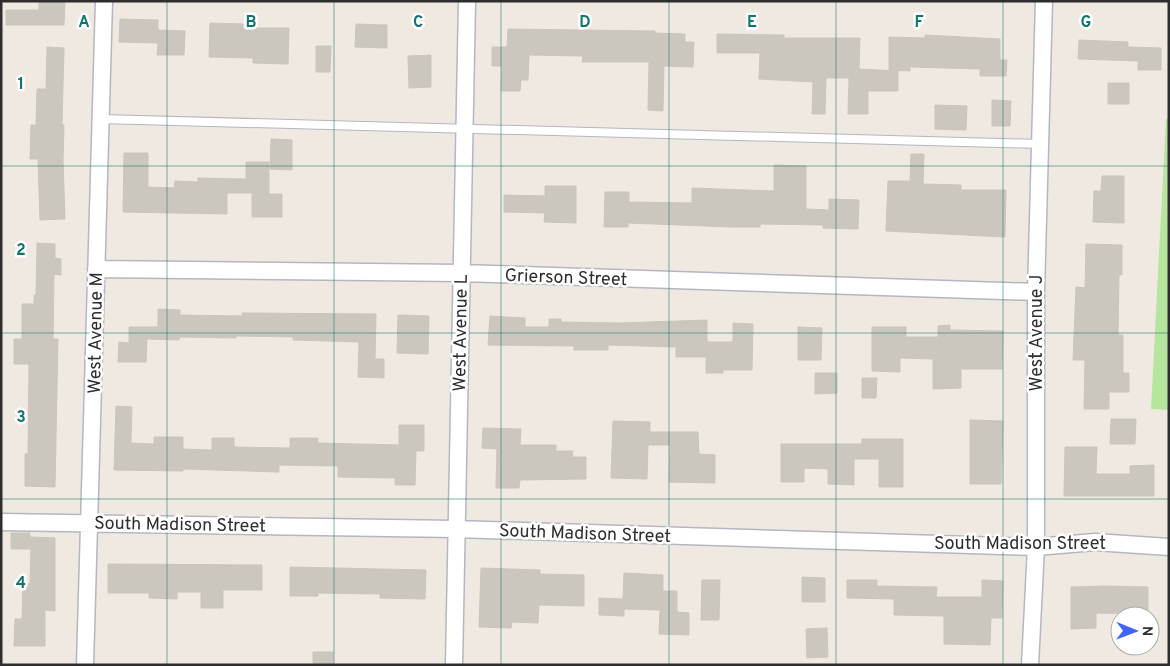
<svg xmlns="http://www.w3.org/2000/svg" width="1170" height="666" viewBox="0 0 1170 666" font-family="Overpass,sans-serif">
	<style>
		.green { fill: #b6e59e }
		.building { fill: #cbc7bf; stroke: #cbc5ba }
		.lines { fill: none; stroke-linecap: round; stroke-linejoin: round }
		.lane-casing { stroke: #b4b7c1; stroke-width: 10 }
		.street-casing { stroke: #b4b7c1; stroke-width: 19 }
		.lane { stroke: #fff; stroke-width: 8 }
		.street { stroke: #fff; stroke-width: 16 }
		.grid { fill: none; stroke: #0f766e; stroke-width: 1; stroke-opacity: 0.55 }
		.labels { text-anchor: middle; stroke-width: 5; stroke-linejoin: round; paint-order: stroke }
		.street-label { font-size: 18px; fill: #2e2e2e; stroke: #fff }
		.grid-label { font-size: 16px; text-anchor: middle; font-weight: bold; fill: #0f766e; stroke: #fff; stroke-width: 5; stroke-linejoin: round; paint-order: stroke }
	</style>
	<rect width="100%" height="100%" fill="#efe9e1"/>
	<path class="green" d="M1166,119H1169V410L1151,409Z"/>
	<path class="building" d="M39,1H65L64,25H6V10H39Z
		M120,19L158,20V30L185,31L184,55H157L158,43L119,42Z
		M210,23L243,24V28H289L288,64L253,63V58L209,57Z
		M356,24L387,25V48L355,47Z
		M508,29L655,31V33L685,34V42H694L693,67L664,66L663,111L648,110L649,62H582L583,56L529,55L528,80H521L520,91H501L502,66H492V47H507Z
		M717,34L784,35V38H860L859,69L898,71V91H868V114H848L849,78H826L825,114H812L813,82L759,79L760,53H717Z
		M925,35L1000,39V60H1007L1006,76H980V69L910,67V71L889,70V37L925,38Z
		M1079,40L1128,42V47L1161,48V70H1138V61L1078,59Z
		M316,46H331L330,72H316Z
		M47,47L64,48L62,125H64L63,160L65,219L40,220L38,159H30L31,125H36L37,89H46Z
		M431,55V87L409,88L408,56Z
		M1108,83H1129V104H1108Z
		M992,100L1011,101L1010,126H992Z
		M935,105L967,106L966,130L935,129Z
		M271,139L292,140V170L270,169Z
		M124,153H148V187L174,188L175,181L198,182V178L246,179V162H269V194H282V217H252V193H227V214L123,212Z
		M911,154H924L923,184L961,185V190H1006L1005,237L886,231L888,181H910Z
		M774,165L806,166V209L829,210V199L859,200L858,229L823,228V225L760,224V227H731L628,223V227H604L605,192H629V202L692,203V188L774,191Z
		M1102,176H1124V223L1093,222L1094,191H1101Z
		M545,186H576V223L544,222L545,213L504,212V195L545,196Z
		M37,243L55,244V258L61,259V275L54,274L53,339H58L55,487L25,486V454H28L29,364H14V339H22V304H34V295H36Z
		M1086,244L1122,245V275H1119L1118,335H1123V373H1129V392H1109V409H1084L1085,360H1073L1076,287L1085,288Z
		M158,309L180,310V315L242,316V313L376,314L375,359H384V378L358,377L359,342L293,340V337L236,336V338L180,337L179,340L147,339L146,362H118L119,342L129,343V327H158Z
		M398,315L429,316L428,354L397,353Z
		M490,316L525,318V327H549V319H561V322L620,323L707,320V342H733V323L753,324L752,370H723V373H706V357H676V347L608,345V350H574V346L488,345Z
		M950,325V330L1003,331L1002,369H961V388L933,389V359L900,358V372L872,371V327H906V337H938V326Z
		M798,327L822,328L821,360H798Z
		M815,373H837V393L815,394Z
		M862,378H877L876,398H862Z
		M116,406L132,407L131,443L154,444V437H183V449L212,450V438H234V447L290,448V438H318V443L399,445V425H424V451H416L415,485H395V478L338,477V466L279,465V472L183,469V471L114,470Z
		M1111,419H1136L1135,444H1110Z
		M970,420L1003,421L1001,484H970Z
		M613,421L650,422V432H698L699,454L715,455V483L669,482L670,445H648L647,479L611,478Z
		M483,428L521,429L520,445H556V451H573L572,457H586V479L520,480L519,488H496L497,449L482,448Z
		M862,439H903V487H879V459H854V485L828,484V469L804,468V482H781V444H862Z
		M1065,447H1097L1096,474H1130V466L1154,465V496H1064Z
		M11,533H30V537L55,538V611L45,610V646H14L15,619H22L23,584H30L31,549H11Z
		M108,564L262,565V590H223V608H201V592H177V599L149,598V593H108Z
		M290,567L426,570L425,599L380,598V594L318,593V596H290Z
		M481,568L540,570V574L584,575V606L539,605L538,623L512,622L511,628L479,627Z
		M624,573L663,575V591H677V612L689,613V635L659,634L660,610L624,609V616L599,615V598L623,599Z
		M802,577L825,578V602H802Z
		M702,580H720L719,620H701Z
		M847,580H877V586L937,587L936,597H982V580L1003,581L1002,618H991L990,645L944,644V616L894,615V599L847,598Z
		M1104,586L1148,587V614L1096,613V628L1071,629V587Z
		M827,628L828,657L807,658L806,629Z
		M313,652H333V665H313Z"/>
	<g class="lines">
		<g class="lane-casing">
			<path id="lane" d="M101,119L1040,144"/>
		</g>
		<g class="street-casing">
			<path id="street" d="M96,269L461,273L1036,292
				M1,522L456,529L1036,547L1095,542L1169,547
				M85,665L104,1
				M454,665L467,1
				M1030,665L1036,547V292L1044,1"/>
		</g>
		<use href="#lane" class="lane"/>
		<use href="#street" class="street"/>
	</g>
	<path class="grid" d="M167,1V665M334,1V665M501,1V665M669,1V665M836,1V665M1003,1V665M1,166H1169M1,333H1169M1,499H1169"/>
	<g class="labels">
		<g class="street-label">
			<text transform="translate(566 277) rotate(2)" y="6">Grierson Street</text>
			<text transform="translate(95 333) rotate(-89)" y="6">West Avenue M</text>
			<text transform="translate(460 333) rotate(-89)" y="6">West Avenue L</text>
			<text transform="translate(1036 333) rotate(-90)" y="6">West Avenue J</text>
			<text transform="translate(180 524) rotate(1)" y="6">South Madison Street</text>
			<text transform="translate(585 533) rotate(2)" y="6">South Madison Street</text>
			<text x="1020" y="549">South Madison Street</text>
		</g>
	</g>
	<g class="grid-label">
		<text x="84" y="27">A</text>
		<text x="251" y="27">B</text>
		<text x="418" y="27">C</text>
		<text x="585" y="27">D</text>
		<text x="752" y="27">E</text>
		<text x="919" y="27">F</text>
		<text x="1086" y="27">G</text>
		<text x="21" y="89">1</text>
		<text x="21" y="255">2</text>
		<text x="21" y="422">3</text>
		<text x="21" y="588">4</text>
	</g>
	<rect width="1170" height="666" fill="none" stroke="#2e2e2e" stroke-width="5"/>
	<g transform="translate(1135 631) rotate(91)"><circle r="24" fill="#ffffff" stroke="#ababab"/>
	<path d="M0-4L9 19L0 12L-9 19Z" fill="#4264fb"/>
	<text y="-8" font-size="14" font-weight="bold" text-anchor="middle" fill="#2e2e2e">N</text>
	</g>
</svg>
